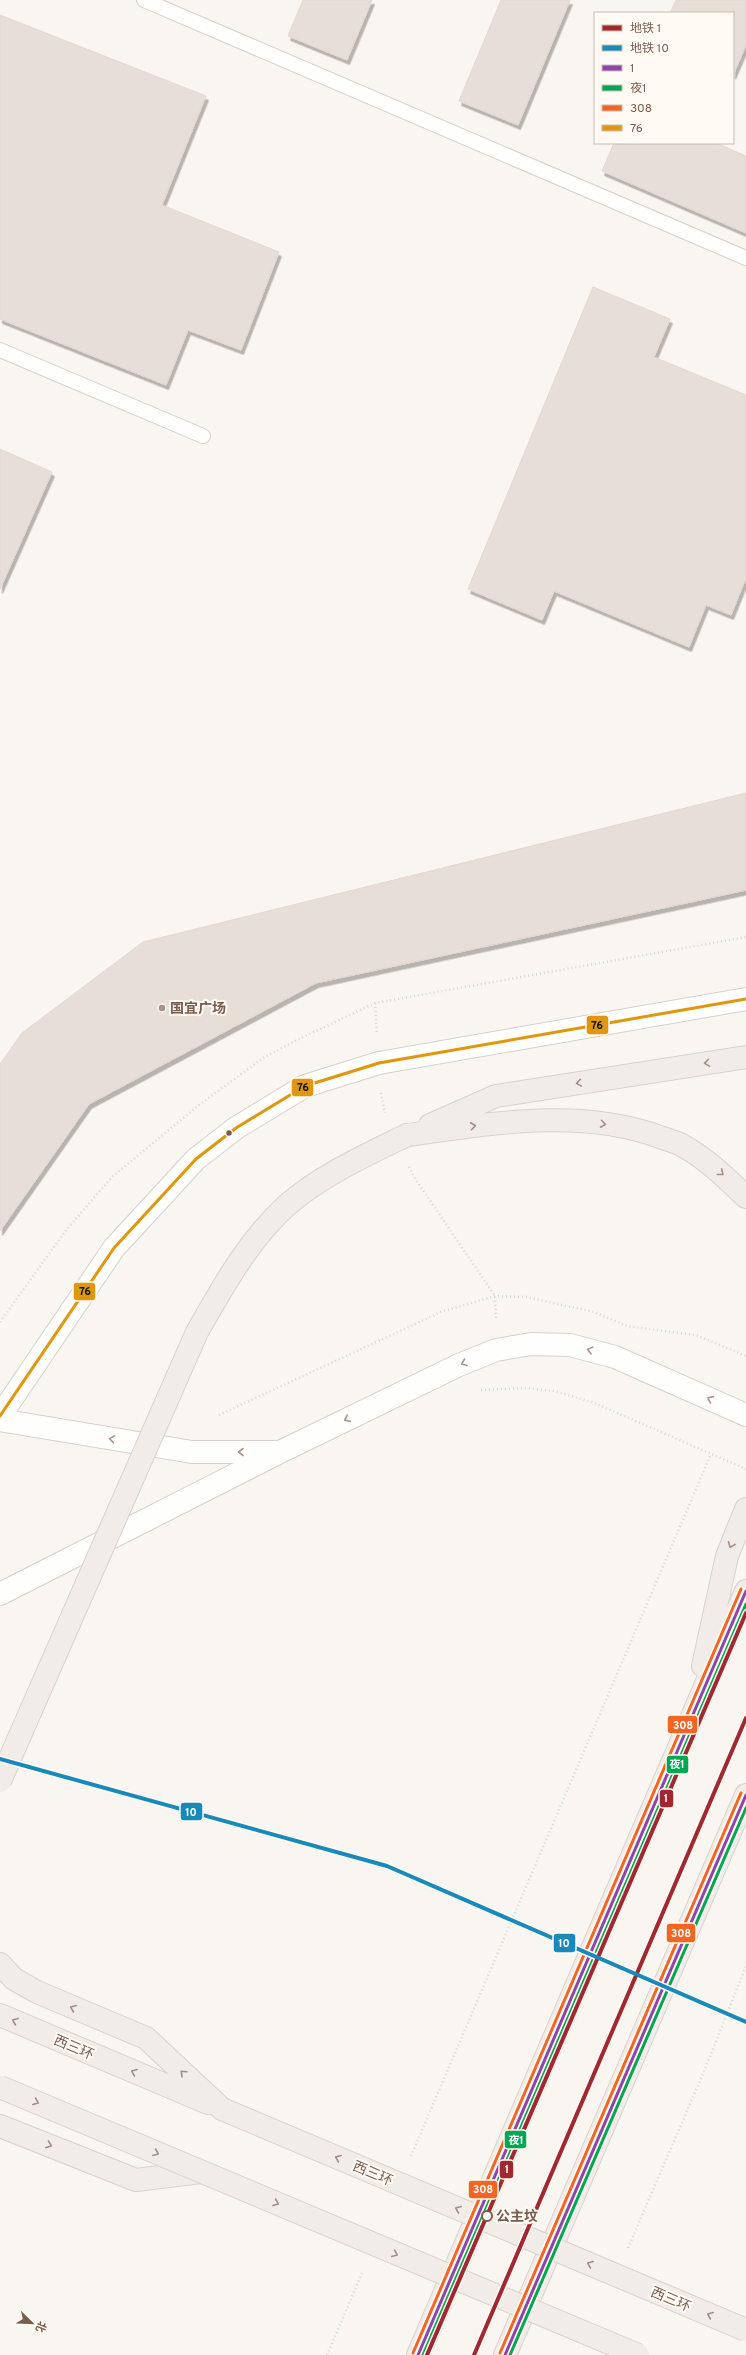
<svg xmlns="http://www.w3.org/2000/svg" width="746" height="2355" viewBox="0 0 746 2355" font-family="Overpass,'Noto Sans SC',sans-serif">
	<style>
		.building { fill: #e6ded7; stroke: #e2d8d2; filter: url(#shadow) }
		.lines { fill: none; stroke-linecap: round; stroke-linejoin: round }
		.service-casing { stroke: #d7d1cb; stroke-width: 16 }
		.tertiary-casing { stroke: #d7d1cb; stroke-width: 24 }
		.trunk-casing { stroke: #dad1cc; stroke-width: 24 }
		.path { stroke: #dcd5d0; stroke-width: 2.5; stroke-dasharray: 1 3; stroke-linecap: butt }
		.service { stroke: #fefefd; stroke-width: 14 }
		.tertiary { stroke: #fefefd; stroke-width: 22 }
		.trunk { stroke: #f2ece8; stroke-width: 22 }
		.trunk-bridge-casing { stroke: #dad1cc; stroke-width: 24; stroke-linecap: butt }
		.trunk-bridge { stroke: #f2ece8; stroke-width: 22 }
		.bus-1-casing { stroke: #fffaf3; stroke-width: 6 }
		.bus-2-casing { stroke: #fffaf3; stroke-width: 6 }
		.bus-3-casing { stroke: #fffaf3; stroke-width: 6 }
		.bus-4-casing { stroke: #fffaf3; stroke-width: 6 }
		.bus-1 { stroke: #8e44ad; stroke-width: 3 }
		.bus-2 { stroke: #00a651; stroke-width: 3 }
		.bus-3 { stroke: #f26522; stroke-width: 3 }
		.bus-4 { stroke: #de970f; stroke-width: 3 }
		.metro-1-casing { stroke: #fffaf3; stroke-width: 7 }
		.metro-2-casing { stroke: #fffaf3; stroke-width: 7 }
		.metro-1 { stroke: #a12830; stroke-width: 4 }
		.metro-2 { stroke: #178abb; stroke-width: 4 }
		.oneway { stroke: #a48e83 }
		.oneway2 { stroke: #a8958b }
		.poi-dot { fill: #a69286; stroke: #fffaf3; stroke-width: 1.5 }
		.bus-dot { fill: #7a5c4d; stroke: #fffaf3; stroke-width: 1.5 }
		.stop-dot { fill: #fffaf3; stroke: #7a5c4d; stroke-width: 2 }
		.labels { text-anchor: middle; stroke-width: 4; stroke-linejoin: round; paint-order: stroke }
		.poi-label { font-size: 14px; font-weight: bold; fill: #7a5c4d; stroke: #fffaf3; text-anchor: start }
		.street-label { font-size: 14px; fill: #7a5c4d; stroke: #fffaf3 }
		.stop-label { font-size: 14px; font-weight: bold; fill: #7a5c4d; stroke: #fffaf3; text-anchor: start }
		.line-badge { stroke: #fffaf3; stroke-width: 1.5 }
		.badge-label { font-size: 11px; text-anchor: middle; font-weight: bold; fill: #fff }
		.pale-badge-label { font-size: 11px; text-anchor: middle; font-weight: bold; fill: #111 }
	</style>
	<defs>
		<filter id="shadow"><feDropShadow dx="2.5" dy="4.5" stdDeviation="0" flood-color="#0004"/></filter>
	</defs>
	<rect width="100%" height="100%" fill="#f9f5f0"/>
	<path class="building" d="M303,0H372L347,60L288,36Z
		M501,0H570L518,125L459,101Z
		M676,0H746V45L733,75V13H670Z
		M0,15L206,96L162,205L279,252L241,350L188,330L166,385L0,319Z
		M614,143H716L746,156V233L602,171Z
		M593,287L670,319L654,357L746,395V578L731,615L706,605L689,647L554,591L542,620L468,589Z
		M0,449L52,472L0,589Z
		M746,793V890L316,983L89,1104L0,1231V1064L22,1033L143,942Z"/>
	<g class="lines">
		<g class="service-casing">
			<path id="service" d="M144,0L746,258
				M0,350L203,436"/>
		</g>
		<g class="tertiary-casing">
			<path id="tertiary" d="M0,1416L114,1248L196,1159L236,1128L305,1086L379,1063L746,999
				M0,1420L192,1452H275
				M0,1594L280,1452L459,1365L496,1350L531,1344L570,1345L615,1357L746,1415"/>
		</g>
		<g class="trunk-casing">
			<path id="trunk" d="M430,1125L496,1096L746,1057
				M407,1135C489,1124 580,1107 660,1137C668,1140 678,1142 685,1147C708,1160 727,1179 746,1197
				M703,1666L727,1556L746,1509
				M0,1964L14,1979L37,1992L146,2038L222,2109
				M0,2015L208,2103
				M0,2126L136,2180L201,2172
				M418,2355L746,1591
				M505,2355L746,1795"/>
		</g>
		<path class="path" d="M375,1003L377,1034
			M381,1093L385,1113
			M409,1167L414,1177L495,1296L496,1320
			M0,1322L67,1229L112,1177L199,1105L263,1058L295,1041L375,1003L746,937
			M481,1390L526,1388L554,1391L592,1402L746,1469
			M219,1415L441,1312L495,1296L526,1297L594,1312L627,1326L696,1335L746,1356
			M411,2156L711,1454
			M628,2248L705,2069L746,1966
			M327,2355L363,2271"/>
		<use href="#service" class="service"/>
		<use href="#tertiary" class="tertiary"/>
		<use href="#trunk" class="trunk"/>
		<g class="trunk-bridge-casing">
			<path id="trunk-bridge" d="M0,1781L197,1332C223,1287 247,1242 286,1206C320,1176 366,1155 407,1135
				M0,2087L638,2355
				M222,2109L746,2330"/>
		</g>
		<use href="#trunk-bridge" class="trunk-bridge"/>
		<g class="bus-1-casing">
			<path id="bus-1" d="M418,2355L746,1591
				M505,2355L746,1795"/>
		</g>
		<g class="bus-2-casing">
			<path id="bus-2" d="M423,2355L746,1604
				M510,2355L746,1808"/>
		</g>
		<g class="bus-3-casing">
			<path id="bus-3" d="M413,2353L741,1589
				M500,2353L741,1793"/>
		</g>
		<g class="bus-4-casing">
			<path id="bus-4" d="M0,1416L114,1248L196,1159L236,1128L305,1086L379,1063L746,999"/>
		</g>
		<use href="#bus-1" class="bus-1"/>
		<use href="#bus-2" class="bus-2"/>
		<use href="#bus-3" class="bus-3"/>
		<use href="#bus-4" class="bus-4"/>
		<g class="metro-1-casing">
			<path id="metro-1" d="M427,2355L746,1613
				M474,2355L746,1718"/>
		</g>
		<g class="metro-2-casing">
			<path id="metro-2" d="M0,1759L387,1866L746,2022"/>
		</g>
		<use href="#metro-1" class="metro-1"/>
		<use href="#metro-2" class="metro-2"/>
	</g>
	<defs><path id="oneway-chevron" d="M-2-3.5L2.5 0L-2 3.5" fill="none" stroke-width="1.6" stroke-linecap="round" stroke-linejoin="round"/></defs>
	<g class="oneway">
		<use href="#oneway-chevron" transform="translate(707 1063) rotate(171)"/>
		<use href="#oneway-chevron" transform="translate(579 1083) rotate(171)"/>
		<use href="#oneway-chevron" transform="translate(603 1124) rotate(8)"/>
		<use href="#oneway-chevron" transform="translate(473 1126) rotate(-7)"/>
		<use href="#oneway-chevron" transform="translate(721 1173) rotate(39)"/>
		<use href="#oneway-chevron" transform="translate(731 1545) rotate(112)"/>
		<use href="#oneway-chevron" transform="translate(73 2008) rotate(-157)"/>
		<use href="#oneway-chevron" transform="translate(15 2021) rotate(-157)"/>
		<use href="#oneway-chevron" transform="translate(134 2072) rotate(-157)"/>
		<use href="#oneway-chevron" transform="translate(183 2073) rotate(-137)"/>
		<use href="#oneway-chevron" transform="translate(36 2102) rotate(23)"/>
		<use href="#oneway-chevron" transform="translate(49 2145) rotate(22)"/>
		<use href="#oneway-chevron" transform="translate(156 2153) rotate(23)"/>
		<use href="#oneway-chevron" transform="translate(338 2158) rotate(-157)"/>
		<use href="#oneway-chevron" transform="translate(276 2203) rotate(23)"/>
		<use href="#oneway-chevron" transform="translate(458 2209) rotate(-157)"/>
		<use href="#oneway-chevron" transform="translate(395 2254) rotate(23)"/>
		<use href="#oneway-chevron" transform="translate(590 2264) rotate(-157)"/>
		<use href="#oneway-chevron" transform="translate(710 2315) rotate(-157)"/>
	</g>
	<g class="oneway2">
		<use href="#oneway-chevron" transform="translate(590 1350) rotate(-165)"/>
		<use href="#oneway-chevron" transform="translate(464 1363) rotate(159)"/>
		<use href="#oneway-chevron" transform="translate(710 1399) rotate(-156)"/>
		<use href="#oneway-chevron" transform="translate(347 1419) rotate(154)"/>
		<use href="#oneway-chevron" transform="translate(112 1439) rotate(-171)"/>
		<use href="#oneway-chevron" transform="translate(241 1452) rotate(180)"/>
	</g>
	<circle class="poi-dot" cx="162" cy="1008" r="4"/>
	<circle class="bus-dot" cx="229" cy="1133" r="3.5"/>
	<circle class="stop-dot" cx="487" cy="2216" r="5"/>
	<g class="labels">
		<g class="poi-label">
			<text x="170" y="1013">国宜广场</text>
		</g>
		<g class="street-label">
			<text transform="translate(74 2047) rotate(23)" y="5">西三环</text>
			<text transform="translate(373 2173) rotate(23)" y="5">西三环</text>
			<text transform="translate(671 2299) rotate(23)" y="5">西三环</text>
		</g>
		<g class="stop-label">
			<text x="496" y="2221">公主坟</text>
		</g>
	</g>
	<g class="line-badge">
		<rect x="586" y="1015" width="23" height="20" rx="4" fill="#de970f"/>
		<rect x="291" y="1078" width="23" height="19" rx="4" fill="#de970f"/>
		<rect x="73" y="1282" width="23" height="19" rx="4" fill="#de970f"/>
		<rect x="667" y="1715" width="31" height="19" rx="4" fill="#f26522"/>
		<rect x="666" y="1755" width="23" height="19" rx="4" fill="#00a651"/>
		<rect x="659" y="1789" width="15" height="19" rx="4" fill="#a12830"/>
		<rect x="180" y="1802" width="23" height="19" rx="4" fill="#178abb"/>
		<rect x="666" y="1923" width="30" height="20" rx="4" fill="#f26522"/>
		<rect x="553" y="1933" width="23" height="20" rx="4" fill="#178abb"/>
		<rect x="504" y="2130" width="23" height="19" rx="4" fill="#00a651"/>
		<rect x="499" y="2160" width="15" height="19" rx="4" fill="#a12830"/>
		<rect x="468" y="2180" width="30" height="19" rx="4" fill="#f26522"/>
	</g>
	<g class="badge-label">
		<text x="683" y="1729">308</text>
		<text x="677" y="1768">夜1</text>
		<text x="666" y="1802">1</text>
		<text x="191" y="1816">10</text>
		<text x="681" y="1937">308</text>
		<text x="564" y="1947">10</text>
		<text x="516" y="2144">夜1</text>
		<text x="507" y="2173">1</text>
		<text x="483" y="2193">308</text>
	</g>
	<g class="pale-badge-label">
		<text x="597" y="1029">76</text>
		<text x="303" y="1091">76</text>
		<text x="85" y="1295">76</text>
	</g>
	<rect x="594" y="12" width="140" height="132" fill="#fffaf3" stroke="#cabbb1"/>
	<rect x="602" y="25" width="20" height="6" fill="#a12830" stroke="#cabbb1"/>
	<text x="630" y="32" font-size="12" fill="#7a5c4d">地铁 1</text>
	<rect x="602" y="45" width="20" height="6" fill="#178abb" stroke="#cabbb1"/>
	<text x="630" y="52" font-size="12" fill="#7a5c4d">地铁 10</text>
	<rect x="602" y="65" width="20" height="6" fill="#8e44ad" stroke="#cabbb1"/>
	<text x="630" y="72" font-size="12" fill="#7a5c4d">1</text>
	<rect x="602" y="85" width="20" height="6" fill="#00a651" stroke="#cabbb1"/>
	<text x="630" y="92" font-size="12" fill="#7a5c4d">夜1</text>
	<rect x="602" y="105" width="20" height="6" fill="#f26522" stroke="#cabbb1"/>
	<text x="630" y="112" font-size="12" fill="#7a5c4d">308</text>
	<rect x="602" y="125" width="20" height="6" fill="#de970f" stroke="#cabbb1"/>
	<text x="630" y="132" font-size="12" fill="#7a5c4d">76</text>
	<g transform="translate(32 2323) rotate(113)" stroke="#fffaf3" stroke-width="3" paint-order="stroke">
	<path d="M0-3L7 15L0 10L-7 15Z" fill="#7a5c4d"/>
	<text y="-6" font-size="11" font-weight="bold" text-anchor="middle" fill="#7a5c4d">北</text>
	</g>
</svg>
